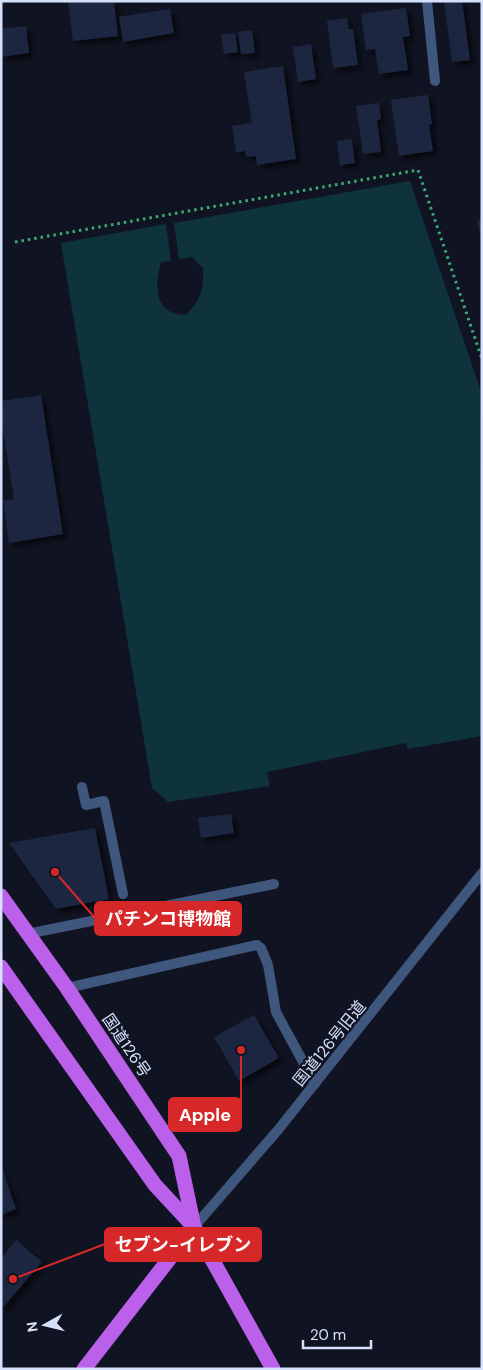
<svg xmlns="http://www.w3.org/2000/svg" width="483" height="1370" viewBox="0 0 483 1370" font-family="'DM Sans','Noto Sans JP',sans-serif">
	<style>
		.water { fill: #0e333d }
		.building { fill: #1e2541; filter: url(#shadow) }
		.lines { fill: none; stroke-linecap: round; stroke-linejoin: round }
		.path { stroke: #39ab75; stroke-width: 3; stroke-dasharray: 2.5 4; stroke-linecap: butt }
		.service { stroke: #3f567d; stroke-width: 10 }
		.minor { stroke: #3f567d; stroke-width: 10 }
		.tertiary { stroke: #3f567d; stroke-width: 10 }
		.trunk { stroke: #ba60ea; stroke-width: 15 }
		.labels { text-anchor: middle; stroke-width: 4.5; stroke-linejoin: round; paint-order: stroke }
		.street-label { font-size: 16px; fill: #d5e0fb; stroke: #101422 }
		.leader { fill: none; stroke: #d62828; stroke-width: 2 }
		.callout-dot { fill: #d62828; stroke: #101422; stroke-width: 2 }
		.callout { fill: #d62828; stroke: #d62828; stroke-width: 2 }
		.callout-label { font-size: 18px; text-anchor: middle; font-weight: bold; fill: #fff }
	</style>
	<defs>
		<filter id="shadow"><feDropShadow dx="4.5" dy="4.5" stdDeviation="2.5" flood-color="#0009"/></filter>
	</defs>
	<rect width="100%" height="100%" fill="#101422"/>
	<path class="water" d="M410,181L480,389L482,736L408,749L406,743L267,772L270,786L168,802L152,788L61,243L166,224L171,261L161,262C154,286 154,315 186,315C201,299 204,290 203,268L192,257L179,259L174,223Z"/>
	<path class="building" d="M68,1H114L118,36L73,41Z
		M444,1H462L470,60L452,62Z
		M406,8L410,36L403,37L408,70L379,74L375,49L366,50L361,14Z
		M170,9L174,33L123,42L119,17Z
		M347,18L349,29H353L358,65L333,68L327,21Z
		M26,26L29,53L1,57V29Z
		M252,30L255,53L241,54L238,32Z
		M235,33L238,52L224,54L221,35Z
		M311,44L316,79L298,82L293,47Z
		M283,66L296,159L257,165L256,156L246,157L245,151L236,153L232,126L252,123L244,72Z
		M428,95L432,124L429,125L433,151L399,156L391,100Z
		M379,103L381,119L377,120L381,152L363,154L356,106Z
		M352,139L355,163L340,165L337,141Z
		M482,219V238H481L477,221Z
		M41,395L63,534L9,543L3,501L14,499L1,419V401Z
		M231,814L234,833L201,838L198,818Z
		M95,828L109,899L56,909L9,843Z
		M254,1015L279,1058L239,1081L214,1037Z
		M1,1165L16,1209L1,1215Z
		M16,1240L42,1262L1,1310V1258Z"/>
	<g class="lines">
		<path class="path" d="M15,242L418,170L482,359"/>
		<path class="service" d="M82,787L86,805L104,801L123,894
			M27,934L274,884
			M67,988L257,945L261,948L268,965L276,1012L315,1084"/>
		<path class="minor" d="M427,1L435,81"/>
		<path class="tertiary" d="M194,1227L278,1130L482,873"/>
		<path class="trunk" d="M1,896L67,988L179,1156L194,1227L84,1369
			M1,967L155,1185L194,1227L273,1369"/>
	</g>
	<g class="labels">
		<g class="street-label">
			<text transform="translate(329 1043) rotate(-51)" y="6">国道126号旧道</text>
			<text transform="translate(127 1045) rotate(56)" y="6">国道126号</text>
		</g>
	</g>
	<path class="leader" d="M55 872L95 918M241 1050L241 1114M13 1279L105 1244"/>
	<g class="callout-dot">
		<circle cx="55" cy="872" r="5"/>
		<circle cx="241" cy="1050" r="5"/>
		<circle cx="13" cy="1279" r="5"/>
	</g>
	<g class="callout">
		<rect x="95" y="902" width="146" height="33" rx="5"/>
		<rect x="169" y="1098" width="72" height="33" rx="5"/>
		<rect x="105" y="1228" width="156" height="33" rx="5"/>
	</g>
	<g class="callout-label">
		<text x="168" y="925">パチンコ博物館</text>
		<text x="205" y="1121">Apple</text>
		<text x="183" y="1251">セブン-イレブン</text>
	</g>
	<rect width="483" height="1370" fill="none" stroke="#d5e0fb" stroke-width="5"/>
	<g transform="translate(45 1325) rotate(262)" stroke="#101422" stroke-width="4" paint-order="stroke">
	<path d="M0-4L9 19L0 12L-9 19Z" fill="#d5e0fb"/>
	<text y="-8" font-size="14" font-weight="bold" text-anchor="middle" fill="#d5e0fb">N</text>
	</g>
	<path d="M303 1340v8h68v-8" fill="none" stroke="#d5e0fb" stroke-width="2.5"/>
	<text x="310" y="1340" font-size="15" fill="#d5e0fb" stroke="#101422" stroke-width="4" paint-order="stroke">20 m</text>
</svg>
